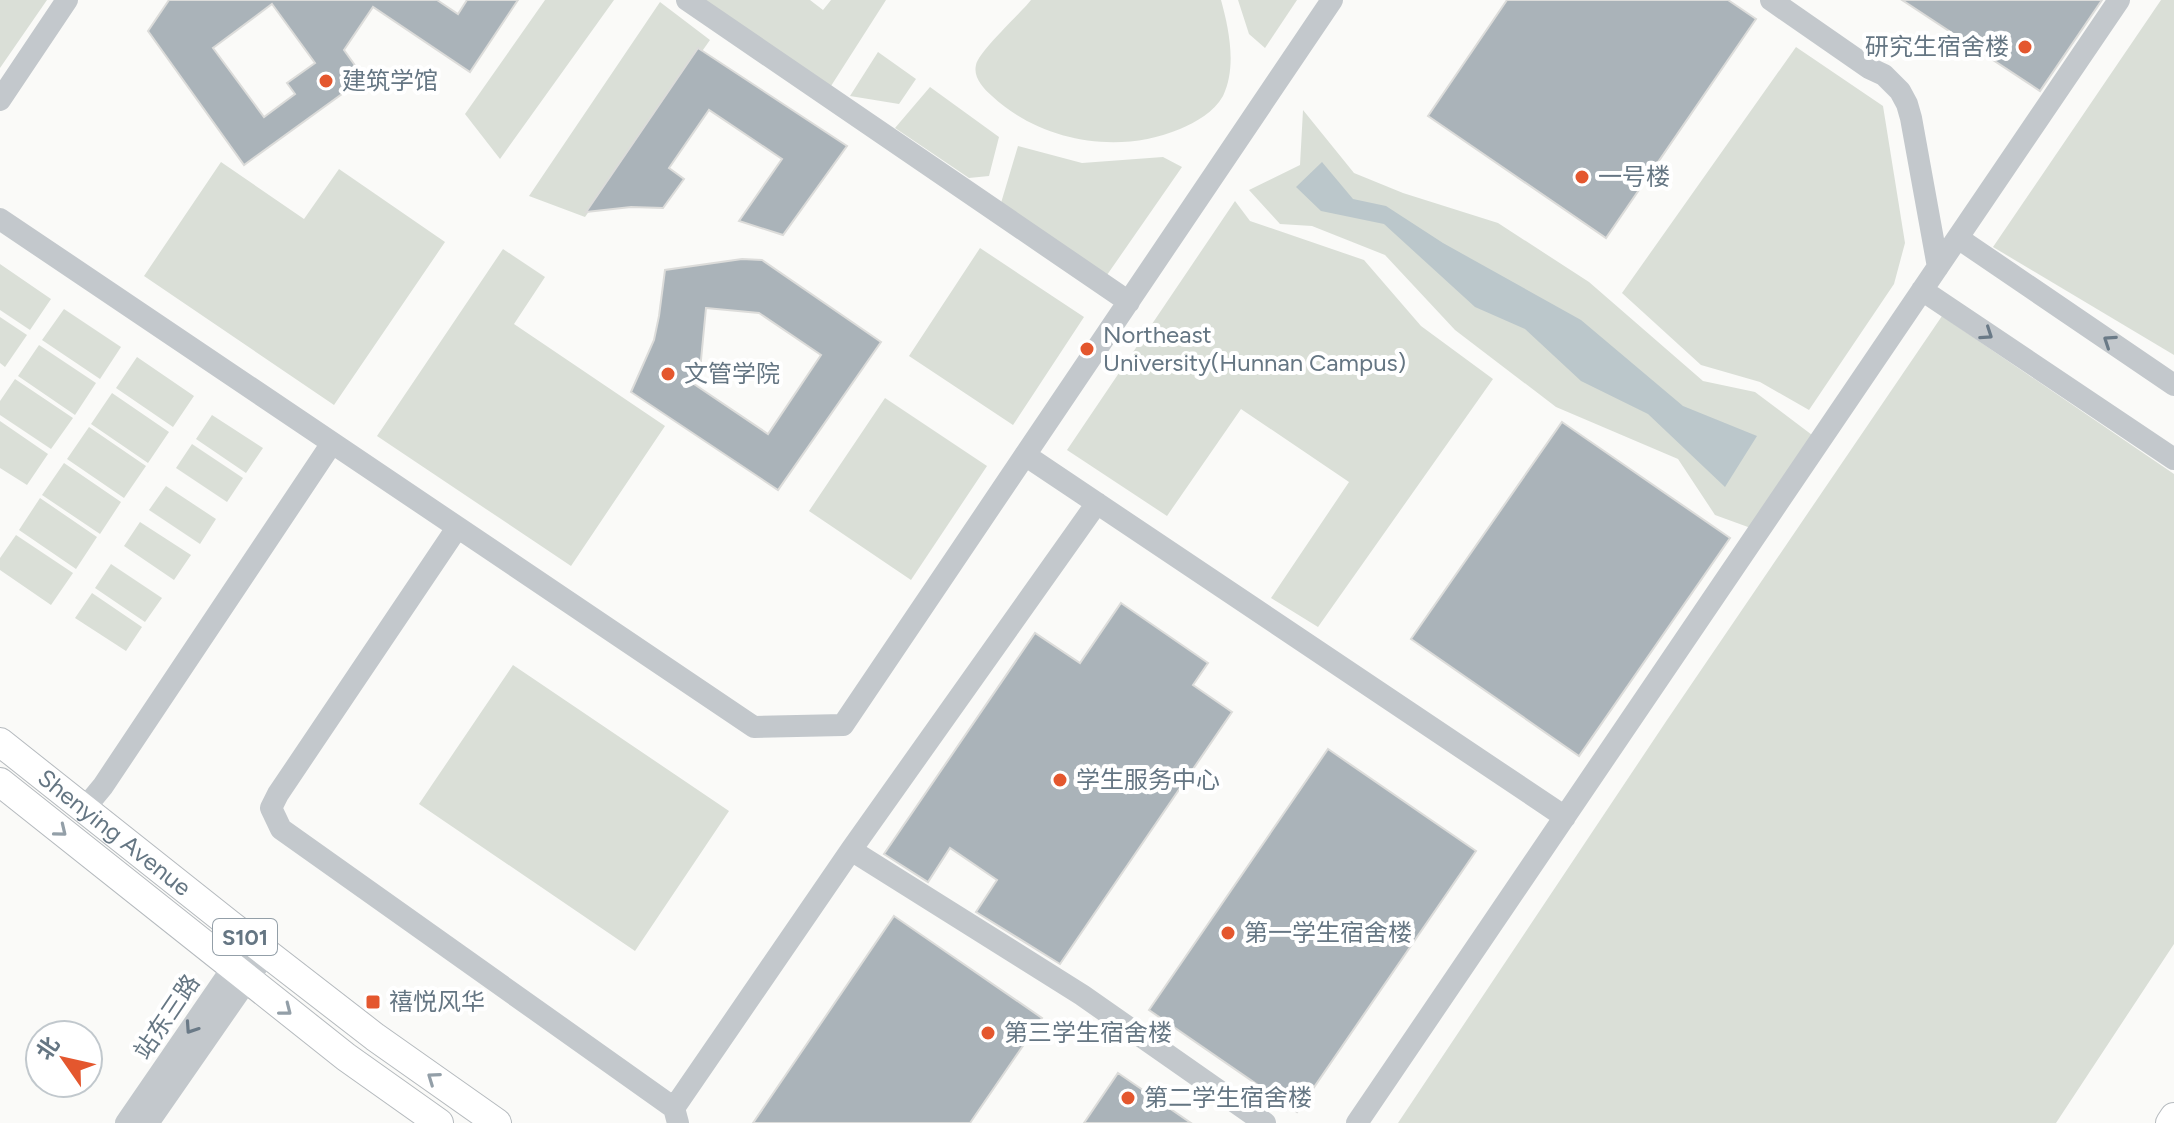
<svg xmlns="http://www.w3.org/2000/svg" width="2174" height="1123" viewBox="0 0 2174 1123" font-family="Figtree,'Noto Sans SC',sans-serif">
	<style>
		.green { fill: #dadfd7 }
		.water { fill: #bbc7cb }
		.building { fill: #aab3b9; stroke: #dcdcda; stroke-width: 2; fill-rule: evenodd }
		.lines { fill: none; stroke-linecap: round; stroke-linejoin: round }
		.major-casing { stroke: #b5babe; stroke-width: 30 }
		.minor { stroke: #c3c8cc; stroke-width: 22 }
		.major { stroke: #fff; stroke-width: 28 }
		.oneway { stroke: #6a7a87 }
		.oneway2 { stroke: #939fa8 }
		.poi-dot { fill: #e4572e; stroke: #fff; stroke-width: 3 }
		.labels { text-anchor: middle; stroke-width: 8; stroke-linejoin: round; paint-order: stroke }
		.shield { fill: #fff; stroke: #939fa8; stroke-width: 2 }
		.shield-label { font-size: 22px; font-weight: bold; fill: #657683 }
		.poi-label { font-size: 24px; fill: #657683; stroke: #fff; text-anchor: start }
		.street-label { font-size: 24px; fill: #657683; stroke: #fff }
	</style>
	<rect width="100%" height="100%" fill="#fafaf8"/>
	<path class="green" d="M0,0H47L0,68Z
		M545,0H614L500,159L465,114Z
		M704,0H810L823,10L831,0H886L831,86Z
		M1031,0H1221C1229,29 1237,67 1223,96C1214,112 1196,122 1180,129C1119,155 1041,142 992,96C983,88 973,77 976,65C979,51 1020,14 1031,0Z
		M1238,0H1297L1265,48L1249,34Z
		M2161,0H2174V355L1993,247Z
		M660,2L710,40L585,217L529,196Z
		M1796,47L1883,106L1905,243L1894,284L1809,410L1760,382L1701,365L1622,293Z
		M878,52L916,79L899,104L850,96Z
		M930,87L999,137L989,176L969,178L895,128Z
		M1303,110L1354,173L1403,193L1498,223L1589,282L1703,381L1755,392L1820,441L1759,531L1715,515L1678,459L1556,407L1455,330L1385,255L1312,226L1280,224L1249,190L1300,165Z
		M1018,146L1082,163L1163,157L1182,167L1107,275L1001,203Z
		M221,162L304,219L339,169L445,242L334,405L144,276Z
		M1235,201L1250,221L1364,260L1421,326L1493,379L1318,627L1271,598L1349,482L1241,409L1167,516L1067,450Z
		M980,248L1084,317L1013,425L909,356Z
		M503,249L545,277L514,324L665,426L571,566L377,436Z
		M0,264L51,299L30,330L0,310Z
		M64,309L121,347L100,379L42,340Z
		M1942,316L2174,474V944L2056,1123H1398L1667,720Z
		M0,317L27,335L5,367L0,363Z
		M39,345L96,383L75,415L18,376Z
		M137,357L194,396L173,427L116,388Z
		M15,379L73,418L51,449L0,415V401Z
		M112,393L169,432L148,463L91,424Z
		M885,398L987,466L911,580L809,511Z
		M212,415L263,448L246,473L196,439Z
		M0,421L48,454L27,485L0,468Z
		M89,427L146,466L124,498L67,459Z
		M192,444L243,478L227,502L176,468Z
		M64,463L121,502L100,534L42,495Z
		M166,486L216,519L200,544L149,510Z
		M40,498L97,537L76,569L19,530Z
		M140,522L191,555L174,580L124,546Z
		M16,535L73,573L51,605L0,570V558Z
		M111,564L162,598L145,622L95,588Z
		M92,593L142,627L126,651L75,618Z
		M513,665L729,811L635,951L419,804Z"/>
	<path class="water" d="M1322,162L1353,199L1386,206L1443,243L1581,320L1683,406L1757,436L1725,487L1648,414L1581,381L1525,329L1475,307L1384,224L1321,211L1296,187Z"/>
	<path class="building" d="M169,0H437L458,14L467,0H518L470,72L373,7L344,50L364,78L244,165L148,31ZM272,4L315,63L287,83L295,94L264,117L213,48Z
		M1507,0H1728L1756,19L1606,238L1428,116Z
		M1902,0H2102L2040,91Z
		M698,48L847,146L783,235L739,221L782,159L709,110L669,168L684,179L663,208L631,207L586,212Z
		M742,259L762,260L881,342L778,490L631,392L654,340L659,316L665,270ZM706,308L759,313L821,355L768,434L691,382L700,370Z
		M1562,422L1730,538L1579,756L1411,639Z
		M1121,603L1208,663L1193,685L1232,712L1060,964L976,912L997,880L950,848L928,882L884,854L1035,633L1080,663Z
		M1328,749L1476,851L1297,1112L1149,1010Z
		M894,916L1042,1018L970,1123H753Z
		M1118,1073L1191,1123H1084Z"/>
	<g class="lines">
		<g class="major-casing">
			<g id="major">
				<path id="s1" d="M0,742L228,923L375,1037L497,1123"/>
				<path d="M0,782L346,1057L439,1123"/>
				<path d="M2170,1123L2174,1117"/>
			</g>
		</g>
		<path class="minor" d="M687,0L1129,302
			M1771,0L1869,68L1884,75L1900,91L1907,104L1911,118L1938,267
			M0,100L67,0
			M0,219L754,727L843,725L1332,0
			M1958,238L2174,385
			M1922,290L2174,459
			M1025,455L1565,817
			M457,528L278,794L271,808L281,829L674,1108L678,1123
			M84,809L103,786L332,443
			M851,850L1082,995L1265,1123
			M674,1108L851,850L1097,503
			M126,1123L251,941
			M148,1123L266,953
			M1357,1123L2119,0"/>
		<use href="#major" class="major"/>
	</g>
	<defs><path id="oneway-chevron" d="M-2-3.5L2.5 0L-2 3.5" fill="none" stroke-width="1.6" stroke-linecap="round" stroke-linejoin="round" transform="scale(2)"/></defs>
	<g class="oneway">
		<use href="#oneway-chevron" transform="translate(1987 334) rotate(34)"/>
		<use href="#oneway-chevron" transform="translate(2109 341) rotate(-146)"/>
		<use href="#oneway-chevron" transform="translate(191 1028) rotate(124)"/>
	</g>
	<g class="oneway2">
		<use href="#oneway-chevron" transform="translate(61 831) rotate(39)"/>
		<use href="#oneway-chevron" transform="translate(286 1010) rotate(38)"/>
		<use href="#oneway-chevron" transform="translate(433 1078) rotate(-145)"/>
	</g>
	<g class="poi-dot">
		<circle cx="2025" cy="47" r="8"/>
		<circle cx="326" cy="81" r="8"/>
		<circle cx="1582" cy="177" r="8"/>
		<circle cx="1087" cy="349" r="8"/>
		<circle cx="668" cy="374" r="8"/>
		<circle cx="1060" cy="780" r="8"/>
		<circle cx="1228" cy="933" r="8"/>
		<rect x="365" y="994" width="16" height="16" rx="4"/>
		<circle cx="988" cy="1033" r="8"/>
		<circle cx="1128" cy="1098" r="8"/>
	</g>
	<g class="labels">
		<rect class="shield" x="213" y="919" width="64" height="36" rx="6"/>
		<g class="shield-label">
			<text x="245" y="945">S101</text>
		</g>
		<g class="poi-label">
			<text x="2009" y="55" text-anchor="end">研究生宿舍楼</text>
			<text x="342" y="89">建筑学馆</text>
			<text x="1598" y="185">一号楼</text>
			<text x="1103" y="343">Northeast<tspan x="1103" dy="28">University(Hunnan Campus)</tspan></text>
			<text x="684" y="382">文管学院</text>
			<text x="1076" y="788">学生服务中心</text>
			<text x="1244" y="941">第一学生宿舍楼</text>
			<text x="389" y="1010">禧悦风华</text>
			<text x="1004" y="1041">第三学生宿舍楼</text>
			<text x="1144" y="1106">第二学生宿舍楼</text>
		</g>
		<g class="street-label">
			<text dy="8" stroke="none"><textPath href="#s1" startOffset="146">Shenying Avenue</textPath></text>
			<text transform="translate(167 1017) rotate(-56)" y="8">站东三路</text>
		</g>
	</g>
	<g transform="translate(64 1059) rotate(304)"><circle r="38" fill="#ffffff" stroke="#c1c8cd" stroke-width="2"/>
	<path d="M0-6L14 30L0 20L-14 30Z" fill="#e4572e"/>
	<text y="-12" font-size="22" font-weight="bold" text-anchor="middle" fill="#657683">北</text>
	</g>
</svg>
